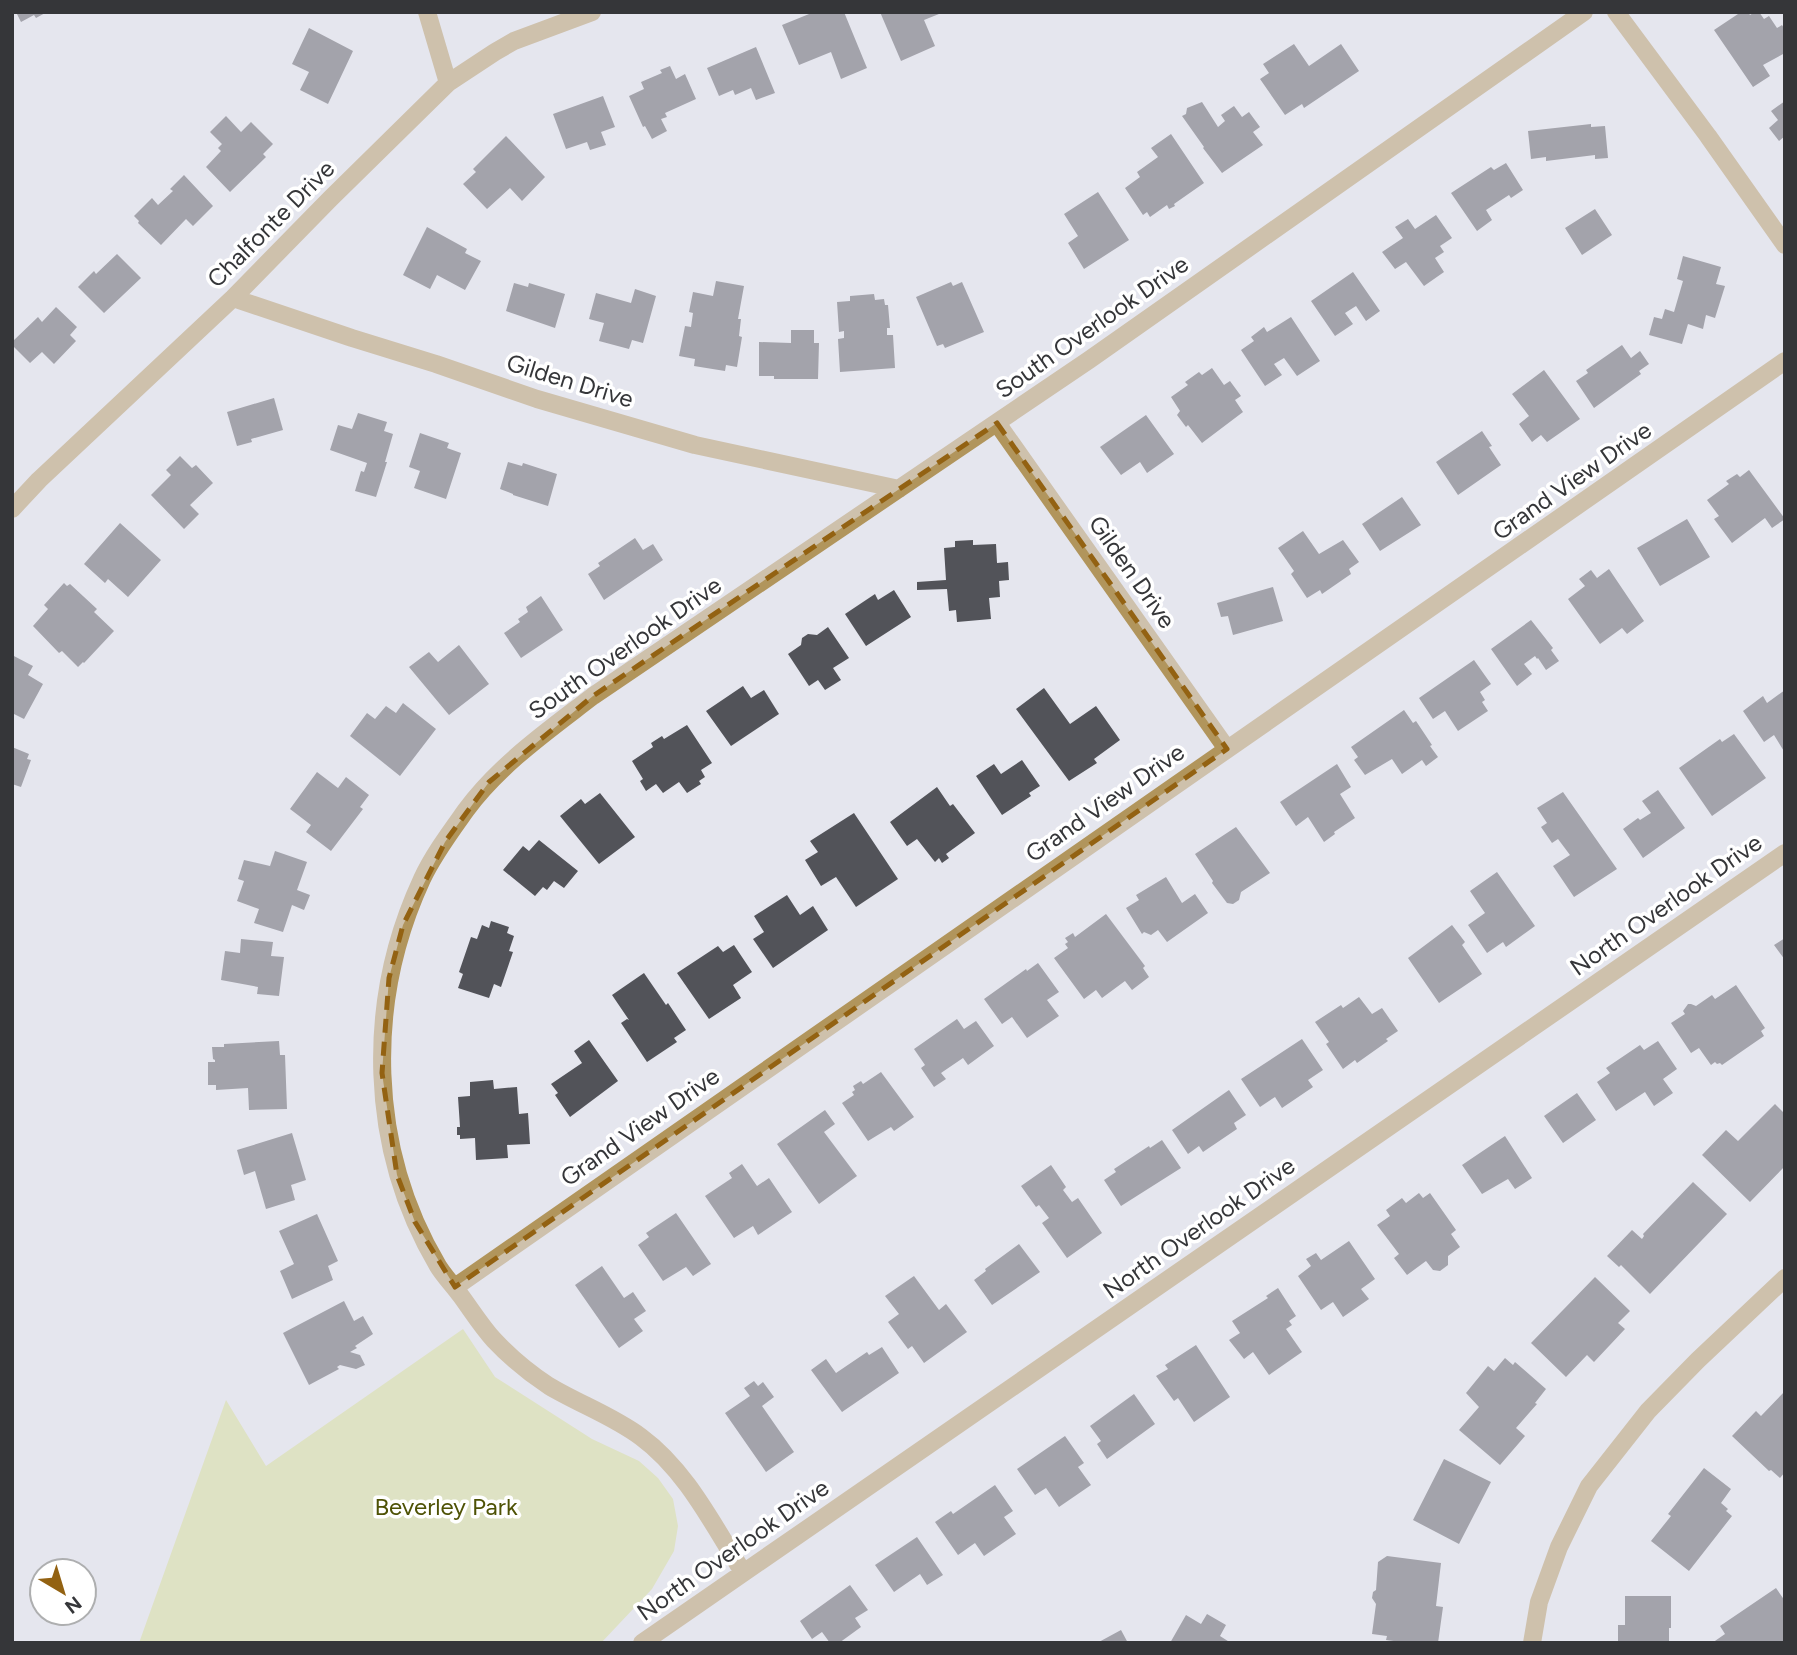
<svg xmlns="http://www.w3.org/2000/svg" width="1797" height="1655" viewBox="0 0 1797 1655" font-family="Figtree,sans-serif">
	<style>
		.park { fill: #d6dd90 }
		.building { fill: #525359 }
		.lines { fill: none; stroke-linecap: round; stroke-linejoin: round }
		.minor { stroke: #b1955c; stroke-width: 18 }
		.marked { fill: none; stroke: #936212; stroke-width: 5; stroke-dasharray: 14 9; stroke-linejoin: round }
		.labels { text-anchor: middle; stroke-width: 7; stroke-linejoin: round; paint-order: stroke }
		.street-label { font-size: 24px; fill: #353639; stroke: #fff }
		.park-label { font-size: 24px; fill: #4e5205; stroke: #fff }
	</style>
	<rect width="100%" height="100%" fill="#e5e6ee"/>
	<path class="park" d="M463,1329L495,1377L592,1439L639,1461L658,1478L673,1499L678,1526L674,1551L652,1589L601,1643H139L226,1400L266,1466Z"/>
	<path class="building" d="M16,12H47L36,18L34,15L21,22Z
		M814,12H844L867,68L841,79L831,52L799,65L782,25Z
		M880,12H944L924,20L935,46L901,61Z
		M1741,12H1748L1750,15L1755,12H1759L1764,19L1769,16L1777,28L1782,25L1785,30V53L1763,65L1770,76L1753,87L1714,30Z
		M309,28L353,51L328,104L300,90L309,72L292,64Z
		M1294,44L1309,66L1341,44L1359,71L1304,108L1302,104L1285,115L1260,79L1269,73L1263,64Z
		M756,47L775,93L756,100L751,88L735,95L733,90L719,96L707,68Z
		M670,66L676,79L685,74L696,99L665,113L667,117L661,119L667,131L652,139L645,126L643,127L629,96L644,89L641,82L662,73L660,70Z
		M603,96L615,127L601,132L606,145L590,150L587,142L566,149L553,114Z
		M1785,101V136L1779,141L1769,128L1778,120L1771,111Z
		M1202,102L1218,127L1225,121L1221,115L1234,106L1242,117L1249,112L1260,127L1253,132L1263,145L1222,173L1203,148L1204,147L1182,116L1186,114L1187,108Z
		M226,116L241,132L251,122L273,144L263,154L266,157L230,192L206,167L221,151L218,148L222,144L210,132Z
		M1591,124V127L1605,126L1608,158L1595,159V155L1546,161V157L1531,159L1528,131Z
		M1171,134L1204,183L1174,204L1175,206L1169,209L1167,205L1150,217L1147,212L1143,215L1125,188L1140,177L1137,172L1158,157L1151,148Z
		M506,136L545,177L522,201L510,188L487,209L463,184L476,172L473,169Z
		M1506,163L1523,190L1511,198L1509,195L1486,210L1492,220L1477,231L1451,193L1491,167L1494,170Z
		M184,175L213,206L193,226L186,219L161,245L138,223L139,221L134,216L152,198L158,205L173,191L170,189Z
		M1098,192L1129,240L1084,269L1068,243L1078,236L1064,214Z
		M1595,209L1612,235L1582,255L1565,228Z
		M1436,215L1452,238L1440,246L1444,252L1435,258L1444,272L1424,286L1406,262L1395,269L1382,252L1403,238L1395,227L1408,219L1415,229Z
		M427,227L467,249L465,253L481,261L465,290L437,275L430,289L403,275Z
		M117,254L141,278L104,313L78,287L94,271L96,274Z
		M1683,256L1721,267L1716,284L1725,286L1715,318L1706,315L1703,329L1688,324L1682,344L1649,335L1654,317L1662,319L1665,309L1674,312L1683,281L1677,279Z
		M1353,272L1380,311L1366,321L1356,306L1345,313L1353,324L1335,336L1311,301Z
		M716,281L744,286L738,319H741L739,336L742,337L737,367L726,365L725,371L694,366L695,359L679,356L685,326L691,327L693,313L689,312L693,292L713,296Z
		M951,282L953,286L962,282L984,332L945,348L943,344L937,346L916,297Z
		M514,283L528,287L529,283L565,294L555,328L506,311Z
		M635,289L656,296L643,343L632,340L629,349L599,341L604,323L589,319L596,293L631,303Z
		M874,294L875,300L884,299L885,305H888L890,328H887V335H893L895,368L840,372L838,339L844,338V331L839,332L837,302L850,301V296Z
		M56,307L77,327L70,335L76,341L54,364L42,352L30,363L12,345V342L38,317L42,322Z
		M1291,317L1320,361L1297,376L1284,358L1274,364L1282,375L1265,386L1241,350L1254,341L1251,337L1264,327L1267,332Z
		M791,330H814V343H819L818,379H774V376H759V342L791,343Z
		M1622,345L1631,358L1640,351L1649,364L1639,371L1641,374L1594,408L1576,381L1588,373L1586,370Z
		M1212,368L1224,385L1230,381L1241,396L1235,400L1243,412L1202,443L1188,425L1186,427L1177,415L1180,411L1171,397L1188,385L1185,382L1199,372L1202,375Z
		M1544,370L1580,419L1547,442L1541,435L1532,442L1519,424L1529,416L1512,394Z
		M274,398L283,430L251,439L252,442L237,446L227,412Z
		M358,413L387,422L384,431L393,434L385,462H387L376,497L355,491L361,471L364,472L367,463L330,450L338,425L352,429Z
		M1146,415L1174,454L1147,473L1140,462L1121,475L1100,447Z
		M1482,431L1492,446L1489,447L1501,465L1458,495L1436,462Z
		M420,433L449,443L447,448L461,453L446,499L414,488L420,471L409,467Z
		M180,456L192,468L196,465L213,483L190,505L199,514L184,529L151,495L171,475L166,470Z
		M508,462L522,466L523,463L557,474L548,506L513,495V494L500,489Z
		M1749,470L1785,519L1772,528L1765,518L1732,543L1714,519L1719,516L1707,500L1729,484L1726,481L1737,474L1740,477Z
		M1402,497L1421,525L1380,551L1362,524Z
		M1687,519L1710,557L1660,586L1637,548Z
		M120,523L161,560L128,597L108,579L105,583L84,564Z
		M1303,531L1319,554L1343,540L1359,562L1349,569L1351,574L1322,594L1320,590L1307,598L1291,574L1294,571L1278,548Z
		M635,538L643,550L653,544L663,560L604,600L588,574L600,566L598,563Z
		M973,540V545L996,544L997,563L1008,562L1009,580L999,581L1000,597L989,598L991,619L957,622L956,610L949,611L947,589L917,590V582L946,580L944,548L955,547V541Z
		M1609,569L1644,621L1627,634L1622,628L1600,644L1568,599L1585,586L1579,579L1591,570L1597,578Z
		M64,583L67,586L70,584L97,609L94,612L114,631L84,663L83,662L78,667L62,651L59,653L33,626L48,609L44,605Z
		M1273,587L1283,621L1233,635L1228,616L1221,617L1217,603Z
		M894,590L911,617L866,646L845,614L875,594L878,600Z
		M541,596L563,630L521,658L504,633L520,622L518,619L528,612L526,607Z
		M1531,620L1553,648L1551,650L1559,661L1546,670L1538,658L1537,659L1535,656L1524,664L1532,674L1517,686L1491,649Z
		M828,627L849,658L833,668L841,680L825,690L818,680L809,686L788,654L801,645L802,638L808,634L817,635Z
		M459,645L489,684L449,715L409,667L429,652L438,662Z
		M12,655L33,666L28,675L43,684L24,719L12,713Z
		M1474,660L1491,684L1480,692L1485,700L1482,702L1488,711L1458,731L1445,711L1433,719L1419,698Z
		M743,686L751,698L764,690L779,714L731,746L706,711Z
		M1044,688L1070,724L1096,706L1120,740L1094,759L1097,763L1069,781L1016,709Z
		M1785,690V753L1774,735L1764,742L1743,711L1763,696L1767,703Z
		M403,703L436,729L400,776L350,736L367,713L375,719L386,706L396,713Z
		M1404,710L1413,723L1416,721L1432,745L1430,746L1438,757L1426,766L1422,760L1402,774L1392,759L1365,775L1354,760L1358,757L1351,747Z
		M687,725L712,763L701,770L705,777L699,781L701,784L687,793L679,782L663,793L656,784L646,791L640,781L643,779L632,761L653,747L651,743L662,736L664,739Z
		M1734,734L1766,778L1712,816L1679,768L1720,739L1722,742Z
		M12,747L29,754L27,759L31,760L21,787L12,784Z
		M1022,760L1040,786L1029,793L1031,796L1002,815L976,776L994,764L1001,774Z
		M1337,764L1351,787L1340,794L1355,818L1334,832L1335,834L1324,842L1308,817L1296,826L1280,802Z
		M317,772L338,788L346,777L369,795L360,807L363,809L331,851L306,832L311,825L290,809Z
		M937,787L950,806L953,804L975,833L946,854L949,858L942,863L939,858L935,862L917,839L907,846L890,822Z
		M1658,790L1685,828L1643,858L1623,829L1638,818L1640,820L1651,813L1642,801Z
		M1563,792L1617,869L1574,897L1553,866L1570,855L1558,839L1552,843L1541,827L1547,823L1537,808Z
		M600,793L635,837L599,864L560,816L581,799L585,804Z
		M854,813L898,879L856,907L836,877L821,886L805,860L818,852L810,841Z
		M1236,827L1270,873L1241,892L1239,900L1233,904L1227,903L1212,883L1213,881L1195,854Z
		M539,840L578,871L564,888L554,881L547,890L543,887L535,896L503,870L523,846L529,851Z
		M275,851L307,862L297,890L310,895L304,910L292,905L283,932L254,923L259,909L237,901L244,881L238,879L244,860L270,866Z
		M1497,872L1535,926L1506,947L1503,942L1487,953L1468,925L1485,913L1470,891Z
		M1166,877L1182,903L1195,894L1208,913L1167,942L1158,930L1151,935L1144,932L1142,934L1126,908L1139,900L1136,895Z
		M787,895L800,915L813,906L828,930L773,968L753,939L764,932L754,916Z
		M1106,914L1145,966L1143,968L1149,977L1132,990L1125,981L1102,998L1096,990L1084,999L1054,958L1068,948L1065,944L1068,942L1065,938L1073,933L1075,937Z
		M491,921L509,927L507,933L514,936L509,951L513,952L501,987L494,984L489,998L458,988L463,974L459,972L471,937L477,939L482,925L489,928Z
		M1452,925L1465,942L1462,945L1482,974L1439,1003L1408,958Z
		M1785,938V960L1774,945Z
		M241,939L273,942L271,956L284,957L279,996L257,994L258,987L221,980L225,951L240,953Z
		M734,945L752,972L733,985L741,998L709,1019L677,973L718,946L723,952Z
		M1038,963L1059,992L1047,1000L1059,1016L1027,1038L1012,1017L1002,1024L984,999L1026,969L1027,971Z
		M644,973L666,1005L668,1003L686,1030L674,1038L677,1042L647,1062L621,1023L627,1019L629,1020L612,995Z
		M1736,985L1765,1028L1761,1031L1764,1036L1722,1065L1720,1063L1717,1064L1715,1062L1711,1065L1699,1048L1691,1053L1671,1023L1685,1014L1683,1011L1688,1004H1691L1696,1006L1712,995L1715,999Z
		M1359,997L1372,1014L1382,1008L1398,1031L1386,1039L1388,1041L1357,1063L1355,1060L1343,1069L1326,1044L1329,1042L1315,1022L1341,1005L1343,1008Z
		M957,1019L964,1029L976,1021L994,1046L968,1065L963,1058L941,1073L946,1079L934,1087L921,1068L925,1065L914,1049Z
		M1302,1039L1323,1070L1308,1080L1313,1087L1282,1108L1275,1097L1260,1107L1241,1079Z
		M589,1040L618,1081L570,1117L555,1095L558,1093L551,1084L582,1063L574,1051Z
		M279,1041L280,1055H285L287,1109L249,1110L248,1088L216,1090V1085H208V1062H215V1060L213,1059L212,1047H224V1044Z
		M1658,1041L1677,1069L1663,1079L1673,1093L1654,1106L1645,1092L1616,1111L1597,1082L1610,1073L1606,1068L1640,1045L1644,1050Z
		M881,1072L914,1117L894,1131L891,1127L868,1141L842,1103L854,1095L852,1092L855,1090L853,1086L861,1081L863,1084Z
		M493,1080L494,1089L517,1087L519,1114L528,1113L530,1144L507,1145L508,1158L476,1160L475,1138L460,1139V1135H457V1127H460L458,1097L470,1096V1082Z
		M1229,1090L1246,1115L1234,1123L1237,1129L1203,1152L1199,1146L1188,1154L1172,1130Z
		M1577,1093L1596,1120L1563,1143L1544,1116Z
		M1775,1104L1785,1114V1166L1750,1202L1702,1155L1726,1130L1738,1141Z
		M825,1110L835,1124L824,1132L857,1176L819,1204L777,1144Z
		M292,1133L306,1180L291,1185L295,1200L266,1209L255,1171L244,1175L237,1150Z
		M1505,1136L1532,1178L1515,1189L1508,1179L1482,1194L1462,1165Z
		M1162,1140L1181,1168L1121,1206L1104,1180L1116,1172L1114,1169L1149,1146L1150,1148Z
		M742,1164L757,1186L769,1178L792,1212L758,1235L753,1226L734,1238L705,1196L732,1178L729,1173Z
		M1051,1165L1066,1187L1063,1190L1072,1202L1078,1198L1102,1233L1067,1258L1042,1223L1049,1218L1039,1205L1036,1207L1021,1186Z
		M1693,1182L1727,1214L1650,1294L1621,1265L1619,1267L1607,1256L1632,1230L1642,1239L1644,1236L1643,1234Z
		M1419,1193L1423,1198L1430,1193L1456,1230L1451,1234L1460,1247L1448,1256V1265L1440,1271L1433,1270L1426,1261L1407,1275L1394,1258L1399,1254L1377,1225L1390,1216L1386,1210L1402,1198L1406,1203Z
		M676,1213L711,1264L693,1276L686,1267L663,1281L638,1245L649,1237L646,1233Z
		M317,1214L338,1261L328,1266L333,1280L292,1299L280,1271L294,1264L279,1231Z
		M1349,1241L1375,1279L1361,1289L1369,1299L1343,1317L1333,1302L1321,1310L1298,1276L1311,1266L1306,1259L1316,1253L1321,1260Z
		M1019,1244L1040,1272L992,1305L974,1280L986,1271L985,1269Z
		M602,1266L624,1298L633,1292L646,1311L634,1319L643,1331L619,1348L575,1285Z
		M914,1276L939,1310L946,1304L967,1332L924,1363L912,1346L908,1349L888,1322L899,1314L885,1296Z
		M1595,1277L1630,1311L1618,1323L1625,1329L1594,1362L1587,1355L1566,1377L1531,1343Z
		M1278,1288L1296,1316L1289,1321L1292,1325L1286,1329L1302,1352L1269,1375L1253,1352L1244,1359L1229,1340L1240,1333L1232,1321L1268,1298L1266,1296Z
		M344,1301L354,1321L363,1316L373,1334L355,1346L357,1348L350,1352L360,1355L365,1365L356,1369L340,1365L337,1367L339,1369L309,1385L283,1333Z
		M1196,1345L1230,1397L1194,1422L1178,1398L1174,1401L1156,1376L1168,1369L1165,1365Z
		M882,1347L899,1373L842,1412L811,1370L826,1359L836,1373L867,1352L869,1355Z
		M1505,1358L1513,1365L1515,1362L1546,1389L1535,1403L1537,1404L1516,1428L1525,1436L1500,1465L1459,1430L1479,1407L1466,1393L1488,1366L1494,1371Z
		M754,1381L758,1386L763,1382L774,1397L762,1406L794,1452L766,1472L725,1413L750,1396L744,1388Z
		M1785,1391V1472L1780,1478L1771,1470L1769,1471L1732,1436L1756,1411L1761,1416Z
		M1134,1394L1155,1424L1107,1459L1097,1444L1101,1441L1090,1426Z
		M1065,1436L1084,1463L1078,1467L1091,1485L1059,1507L1046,1488L1035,1495L1017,1469Z
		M1444,1459L1491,1482L1459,1544L1413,1520Z
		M1704,1468L1731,1489L1721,1503L1728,1509L1726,1511L1732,1516L1689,1571L1651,1541L1671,1516L1668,1514Z
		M995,1485L1013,1511L1004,1517L1016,1534L984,1556L975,1543L958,1555L935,1522L951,1511L953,1514Z
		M917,1537L943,1575L927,1585L920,1574L894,1592L875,1565Z
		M1387,1556L1441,1563L1436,1606L1443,1607L1438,1643H1409L1386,1640L1387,1636L1372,1634L1376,1604L1372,1598L1373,1592L1376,1590L1378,1562Z
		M850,1585L868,1610L855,1618L861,1627L839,1643H830L822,1632L812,1639L800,1621Z
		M1776,1588L1785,1601V1643H1712L1725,1634L1720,1626Z
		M1625,1596H1671V1628H1669V1643H1618V1625H1625Z
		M1207,1614L1226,1625L1220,1636L1231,1643H1170L1186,1615L1201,1624Z
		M1121,1630L1128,1643H1097Z"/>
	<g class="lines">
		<path class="minor" d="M427,12L448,83
			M1616,12L1708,136L1785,245
			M233,298L352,338L436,364L537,399L695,445L899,489
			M997,423L1227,749
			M12,509L39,480L233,298L330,199L448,83L495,52L514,41L592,12
			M455,1287C897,977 1343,672 1785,361
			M743,1572C713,1525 686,1470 641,1437C613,1416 579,1404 549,1386C529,1373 511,1358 494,1340C482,1327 472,1311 461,1296C454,1286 444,1276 438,1266C368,1148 365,1002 422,879C433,855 451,831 466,810C500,764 549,730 593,696L1089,360L1584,12
			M642,1643L1785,853
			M1532,1643L1539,1602L1559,1547L1589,1486L1648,1411L1698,1360L1785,1278"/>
	</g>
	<path d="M0 0H1797V1655H0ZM997,423L1227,749L455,1287L415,1222L397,1175L382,1073L389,978L403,925L445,842L489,782L593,696Z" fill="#e5e6ee" fill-opacity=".55" fill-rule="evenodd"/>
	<path class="marked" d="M997,423L1227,749L455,1287L415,1222L397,1175L382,1073L389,978L403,925L445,842L489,782L593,696Z"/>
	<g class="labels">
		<g class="street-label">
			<text transform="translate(271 224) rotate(-45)" y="8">Chalfonte Drive</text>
			<text transform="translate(1092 327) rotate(-35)" y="8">South Overlook Drive</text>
			<text transform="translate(570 381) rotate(17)" y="8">Gilden Drive</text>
			<text transform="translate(1572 481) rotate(-35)" y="8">Grand View Drive</text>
			<text transform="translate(1132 572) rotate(55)" y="8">Gilden Drive</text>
			<text transform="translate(625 648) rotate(-35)" y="8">South Overlook Drive</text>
			<text transform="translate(1105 803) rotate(-35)" y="8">Grand View Drive</text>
			<text transform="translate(1666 905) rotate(-35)" y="8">North Overlook Drive</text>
			<text transform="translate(640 1127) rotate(-35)" y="8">Grand View Drive</text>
			<text transform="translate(1199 1228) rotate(-35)" y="8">North Overlook Drive</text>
			<text transform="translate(733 1550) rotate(-35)" y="8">North Overlook Drive</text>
		</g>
		<g class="park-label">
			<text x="446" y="1515">Beverley Park</text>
		</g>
	</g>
	<rect width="1797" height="1655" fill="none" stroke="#353639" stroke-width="28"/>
	<g transform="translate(63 1592) rotate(142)"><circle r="33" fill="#ffffff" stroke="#aeafb0" stroke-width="2"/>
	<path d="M0-5L12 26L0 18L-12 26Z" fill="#936212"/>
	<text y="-10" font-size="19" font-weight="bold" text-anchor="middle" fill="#353639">N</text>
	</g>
</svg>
